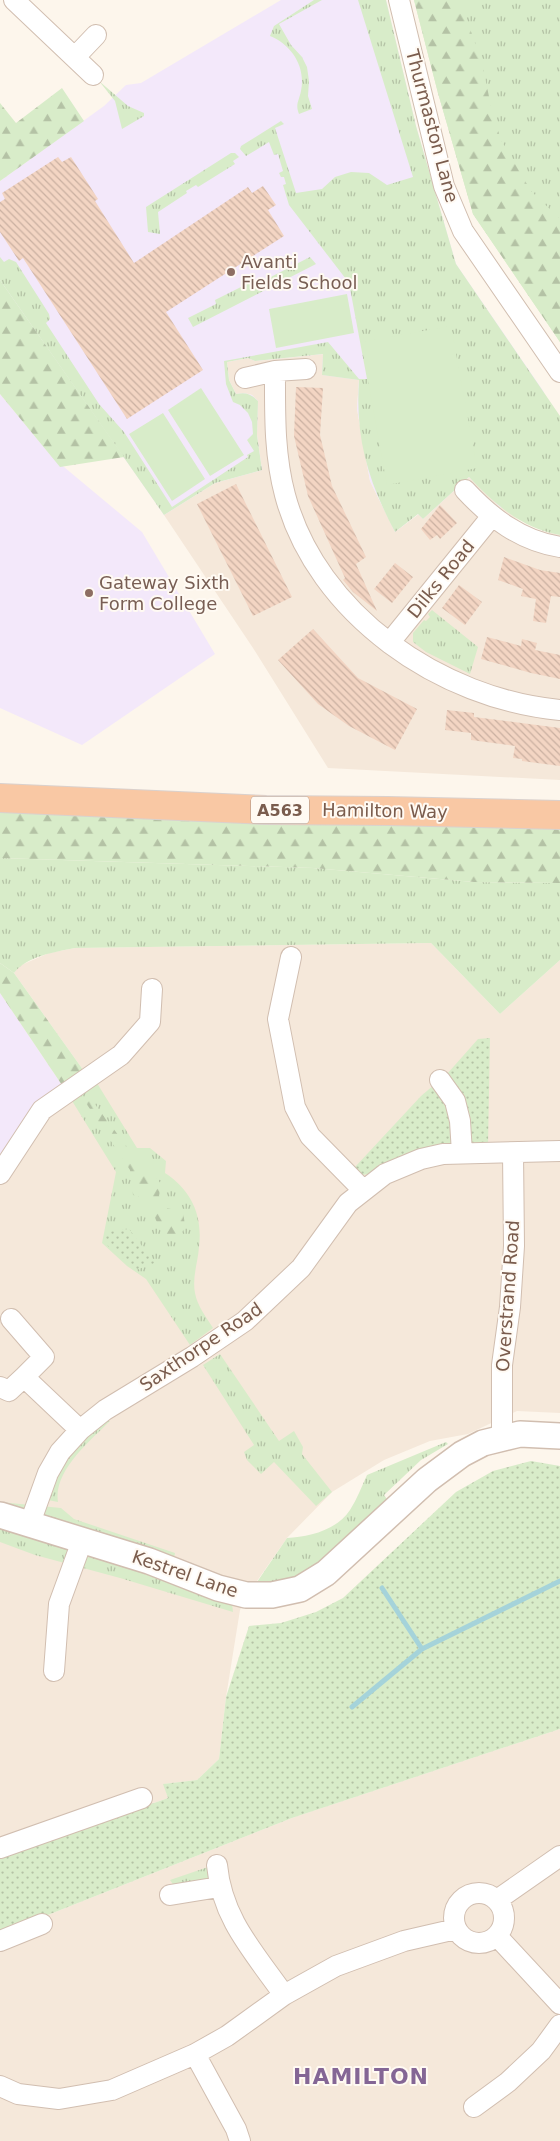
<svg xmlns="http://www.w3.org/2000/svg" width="560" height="2141" viewBox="0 0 560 2141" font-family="'DejaVu Sans',sans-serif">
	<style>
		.residential { fill: #f5e8da }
		.education { fill: #f3e8fa }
		.grass { fill: url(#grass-tufts) }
		.forest { fill: url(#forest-firs) }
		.park { fill: url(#park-dots) }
		.pitch { fill: #d8ecc9 }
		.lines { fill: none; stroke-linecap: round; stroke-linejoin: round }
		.stream { stroke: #a5d3da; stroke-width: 5 }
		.building { fill: url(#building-back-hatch) }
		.minor-casing { stroke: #d1beb0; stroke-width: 22 }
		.tertiary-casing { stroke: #d1beb0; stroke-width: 28 }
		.trunk-casing { stroke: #dad1cd; stroke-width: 30 }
		.minor { stroke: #fff; stroke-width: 20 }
		.tertiary { stroke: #fff; stroke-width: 25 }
		.trunk { stroke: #f9c8a4; stroke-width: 28 }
		.education-dot { fill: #8d6e63; stroke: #fffaf3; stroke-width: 2 }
		.labels { text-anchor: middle; stroke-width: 4; stroke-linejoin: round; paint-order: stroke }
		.shield { fill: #fffaf3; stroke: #a28b7f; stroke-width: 1 }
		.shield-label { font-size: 16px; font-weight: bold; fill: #7a5c4d }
		.street-label { font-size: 18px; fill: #7a5c4d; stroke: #fffaf3 }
		.education-label { font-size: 18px; fill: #785e54; stroke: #fffaf3; text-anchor: start }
		.district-label { font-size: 22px; font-weight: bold; letter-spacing: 1px; fill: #846695; stroke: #fffaf3 }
	</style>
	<defs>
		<pattern id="grass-tufts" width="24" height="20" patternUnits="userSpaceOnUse" patternTransform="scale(1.25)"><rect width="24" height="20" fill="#d8ecc9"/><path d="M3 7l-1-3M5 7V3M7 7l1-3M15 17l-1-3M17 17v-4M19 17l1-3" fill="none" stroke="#b4c2a5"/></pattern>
		<pattern id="forest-firs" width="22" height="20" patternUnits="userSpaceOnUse" patternTransform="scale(1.25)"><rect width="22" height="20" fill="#d8ecc9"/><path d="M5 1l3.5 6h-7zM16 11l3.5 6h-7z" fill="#b4c2a5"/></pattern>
		<pattern id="park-dots" width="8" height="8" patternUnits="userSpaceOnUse" patternTransform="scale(1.25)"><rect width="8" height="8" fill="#d8ecc9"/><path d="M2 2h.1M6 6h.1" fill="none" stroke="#b4c2a5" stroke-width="1.8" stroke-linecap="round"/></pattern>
		<pattern id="building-back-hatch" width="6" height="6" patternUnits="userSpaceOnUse" patternTransform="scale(1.25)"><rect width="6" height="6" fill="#f3d5c3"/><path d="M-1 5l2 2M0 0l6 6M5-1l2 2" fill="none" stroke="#cab0a1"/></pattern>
	</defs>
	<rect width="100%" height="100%" fill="#fdf6ec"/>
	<path class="residential" d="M324,354L359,379L357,409L370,481L395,532L419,514L423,519L469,477L486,494L521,522L537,530L560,535V780L328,768L253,648L164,515L215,483L262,470L257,435V402L252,395L244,393L236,394L229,380L227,362L248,358L255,361Z
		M431,943L500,1014L560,960V1413L517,1411L468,1434L430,1441L384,1460L332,1492L287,1538L257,1581L240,1610L226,1697L219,1759L197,1780L164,1784L168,1798L0,1858V1164L86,1074L14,973L19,966L49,953L75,948Z
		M560,1729V2141H0V1934L292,1818Z"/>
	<path class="education" d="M281,0H386L416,126L456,264L544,392L501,508L469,477L423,519L418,514L395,532L370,481L357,409L359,380L322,375L323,354L255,361L248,358L227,362L229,380L236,394L244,393L252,395L258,401L257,435L262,470L215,483L164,515L0,280V181L104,106L126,85L141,83Z
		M0,394L52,457L142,532L215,654L82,745L0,708Z
		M0,993L66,1091L0,1169Z"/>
	<path class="grass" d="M314,0H322L279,24L291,45L302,57L307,67L309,81L308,96L312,109L299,114C295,104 299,101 301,91C306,67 292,45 270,36L274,26Z
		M358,0H386L416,126L456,264L560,416V535C522,528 495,505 469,477L423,519L418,514L395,532C368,481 355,438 359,380L322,375L323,354L255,361L248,358L227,362L229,380L236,394C246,392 251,394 258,401L257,435L262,470L215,483L164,515L0,280V257L4,262L9,259L16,262L49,314L50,319L46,323L99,404L124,432L172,507L248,457L247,455L254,451L247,440L253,434L252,422L248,413L240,405L233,402L226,384L224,361L328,342L359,379H367L349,283L289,205L283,185L286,184L284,177H281L279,173L283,171L278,154L274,155L269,142L246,156L240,149L241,146L281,121L284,124L275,128L296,193L322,189L335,177L351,172L369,173L387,185L413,177Z
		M414,0H560V342L473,214L438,93Z
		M99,81L128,106L144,113V116L122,129L115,101Z
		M231,153H235L239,157L233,161L235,164L198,187L196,185L186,191L187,193L158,212L160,234L148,232L146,207Z
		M310,257L316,264L193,327L188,318L216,304L215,300L253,281L255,285Z
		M432,610L478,647L470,674L426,652L413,642V633L424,620L426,621L430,617L428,614Z
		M0,858L313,868L474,882L560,883V960L500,1014L431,943L75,948C55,952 27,956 14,973L0,963Z
		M92,1075L137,1148H150L166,1161L165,1173C191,1190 203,1215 199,1247C198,1262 192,1277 195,1293C197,1305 206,1317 213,1328L190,1345L146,1279L127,1266L102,1243L116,1172L69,1096Z
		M220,1354L279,1441L294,1431L303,1447L302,1454L332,1492L316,1506L274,1462L261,1474L247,1460L244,1452L254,1445L203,1365Z
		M103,1420L110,1421C90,1441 53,1471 58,1502L48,1500L55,1475L65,1458Z
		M446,1442L448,1444L421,1460L384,1495L389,1502L303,1577L273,1587L257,1582L287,1538C309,1537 337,1530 350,1510C357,1499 362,1486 367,1475Z
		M0,1502L61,1508L74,1519L175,1553L170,1583L194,1593L232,1603L233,1612L120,1578L35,1555L0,1542Z
		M211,1866V1882L177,1890L170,1880Z"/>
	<path class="forest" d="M414,0H460L482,63L492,111L501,140L531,191L560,219V342L473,214L438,93Z
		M62,88L84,121L0,181V103L16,123Z
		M0,280L124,457L60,467L0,394Z
		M0,798L560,814V883L474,882L313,868L0,858Z
		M0,963L14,973L86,1074L66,1091L0,993Z
		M91,1099L140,1164L150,1169L161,1184L159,1196L165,1208L183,1211L185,1226L179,1239L165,1241L147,1199L133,1195L130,1170L86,1103Z"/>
	<path class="park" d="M490,1038L488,1146L363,1175L355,1167L421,1096L447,1074L478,1039Z
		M129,1229L155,1263L136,1270L106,1244V1232Z
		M531,1461L560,1466V1729L292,1818L0,1934V1858L168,1798L163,1784L197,1780L219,1759L226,1697L249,1626L281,1623L316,1612L343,1598L456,1492L493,1471Z"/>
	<path class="pitch" d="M347,294L354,333L276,348L269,309Z
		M451,326L477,468L387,485L361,342Z
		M201,388L244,455L210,476L168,410Z
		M163,413L205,479L172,501L129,434Z"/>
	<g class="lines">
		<path class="stream" d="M382,1588L422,1649
			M352,1707L422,1649L560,1581"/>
	</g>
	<path class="building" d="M58,157L62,162L71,157L98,199L95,201L134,263L248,187L252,193L263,186L276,205L268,210L284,236L166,312L203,370L127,419L23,258L19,261L0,232V202L5,199L2,193Z
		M296,387L323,388L320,435L332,486L366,557L356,564L377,611L353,592L343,580L345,578L308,496L294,436Z
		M236,484L292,597L253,616L197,504Z
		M440,505L457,523L440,539L437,535L430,540L421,529Z
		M504,557L540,570L560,573V597L551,596L546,623L533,621L536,599L521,596L523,589L498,580Z
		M395,563L413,577L392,603L374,589Z
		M459,585L482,602L465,625L442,608Z
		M313,629L358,678L417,709L395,750L349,726L318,704L278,660Z
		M487,637L521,646L522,639L537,643L535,650L560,655V679L531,673L481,659Z
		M447,710L474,713V717L560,728V766L522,761V759L513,758L515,746L471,740V733L445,730Z"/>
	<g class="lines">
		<g class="minor-casing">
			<path id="minor" d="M14,0L93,75
				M399,0L444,186L463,231L560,372
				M75,57L96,35
				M275,371C275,413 274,454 285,495C317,615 441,699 560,710
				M245,378L275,371L306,369
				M465,490C491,518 521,541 560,547
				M390,642L492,516
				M291,957L278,1019L295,1107L310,1136L363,1190
				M440,1080L455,1101L460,1121L462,1153
				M0,1174L42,1110L121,1055L150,1022L152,989
				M11,1319L44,1357L24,1377L80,1430
				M0,1387L9,1391L24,1377
				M502,1439V1365L510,1307L514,1246L513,1153
				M30,1523L48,1473L60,1452L80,1430L105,1410L192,1357L245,1321L301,1268L348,1203L385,1174L421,1159L443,1154L560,1151
				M54,1671L59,1604L82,1541
				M0,1848L142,1798
				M217,1865C222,1919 254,1952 284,1995
				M454 1918a25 25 0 1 1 50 0a25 25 0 1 1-50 0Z
				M170,1895L219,1887
				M497,1900L560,1856
				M497,1936L560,2004
				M0,1941L42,1924
				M195,2054L236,2129L240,2141
				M0,2086L18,2094L59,2099L112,2090L195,2054L227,2036L284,1995L336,1966L404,1941L456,1929
				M474,2107L508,2082L541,2051L560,2025"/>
		</g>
		<g class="tertiary-casing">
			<path id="tertiary" d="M0,1515L149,1561L218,1588L246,1595H272L300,1589L326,1573L427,1480L462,1454L483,1443L520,1434L560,1436"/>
		</g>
		<g class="trunk-casing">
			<path id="trunk" d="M0,798L266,810L388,811L560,815"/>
		</g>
		<use href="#minor" class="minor"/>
		<use href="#tertiary" class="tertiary"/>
		<use href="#trunk" class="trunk"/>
	</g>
	<g class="education-dot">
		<circle cx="231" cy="272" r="5"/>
		<circle cx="89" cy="593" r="5"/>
	</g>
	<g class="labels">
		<rect class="shield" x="251" y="796.5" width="58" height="27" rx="4"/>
		<g class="shield-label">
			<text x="280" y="816">A563</text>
		</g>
		<g class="street-label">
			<text transform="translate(432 126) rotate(75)" y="6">Thurmaston Lane</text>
			<text transform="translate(441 579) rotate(-51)" y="6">Dilks Road</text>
			<text transform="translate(385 811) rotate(1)" y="6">Hamilton Way</text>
			<text transform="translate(508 1296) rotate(-86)" y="6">Overstrand Road</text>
			<text transform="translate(201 1347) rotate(-34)" y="6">Saxthorpe Road</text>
			<text transform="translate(185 1574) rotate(19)" y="6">Kestrel Lane</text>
		</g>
		<g class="education-label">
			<text x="241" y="268">Avanti<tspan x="241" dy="21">Fields School</tspan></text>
			<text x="99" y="589">Gateway Sixth<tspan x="99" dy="21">Form College</tspan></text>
		</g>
		<g class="district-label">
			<text x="361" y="2084">HAMILTON</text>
		</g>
	</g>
</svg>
